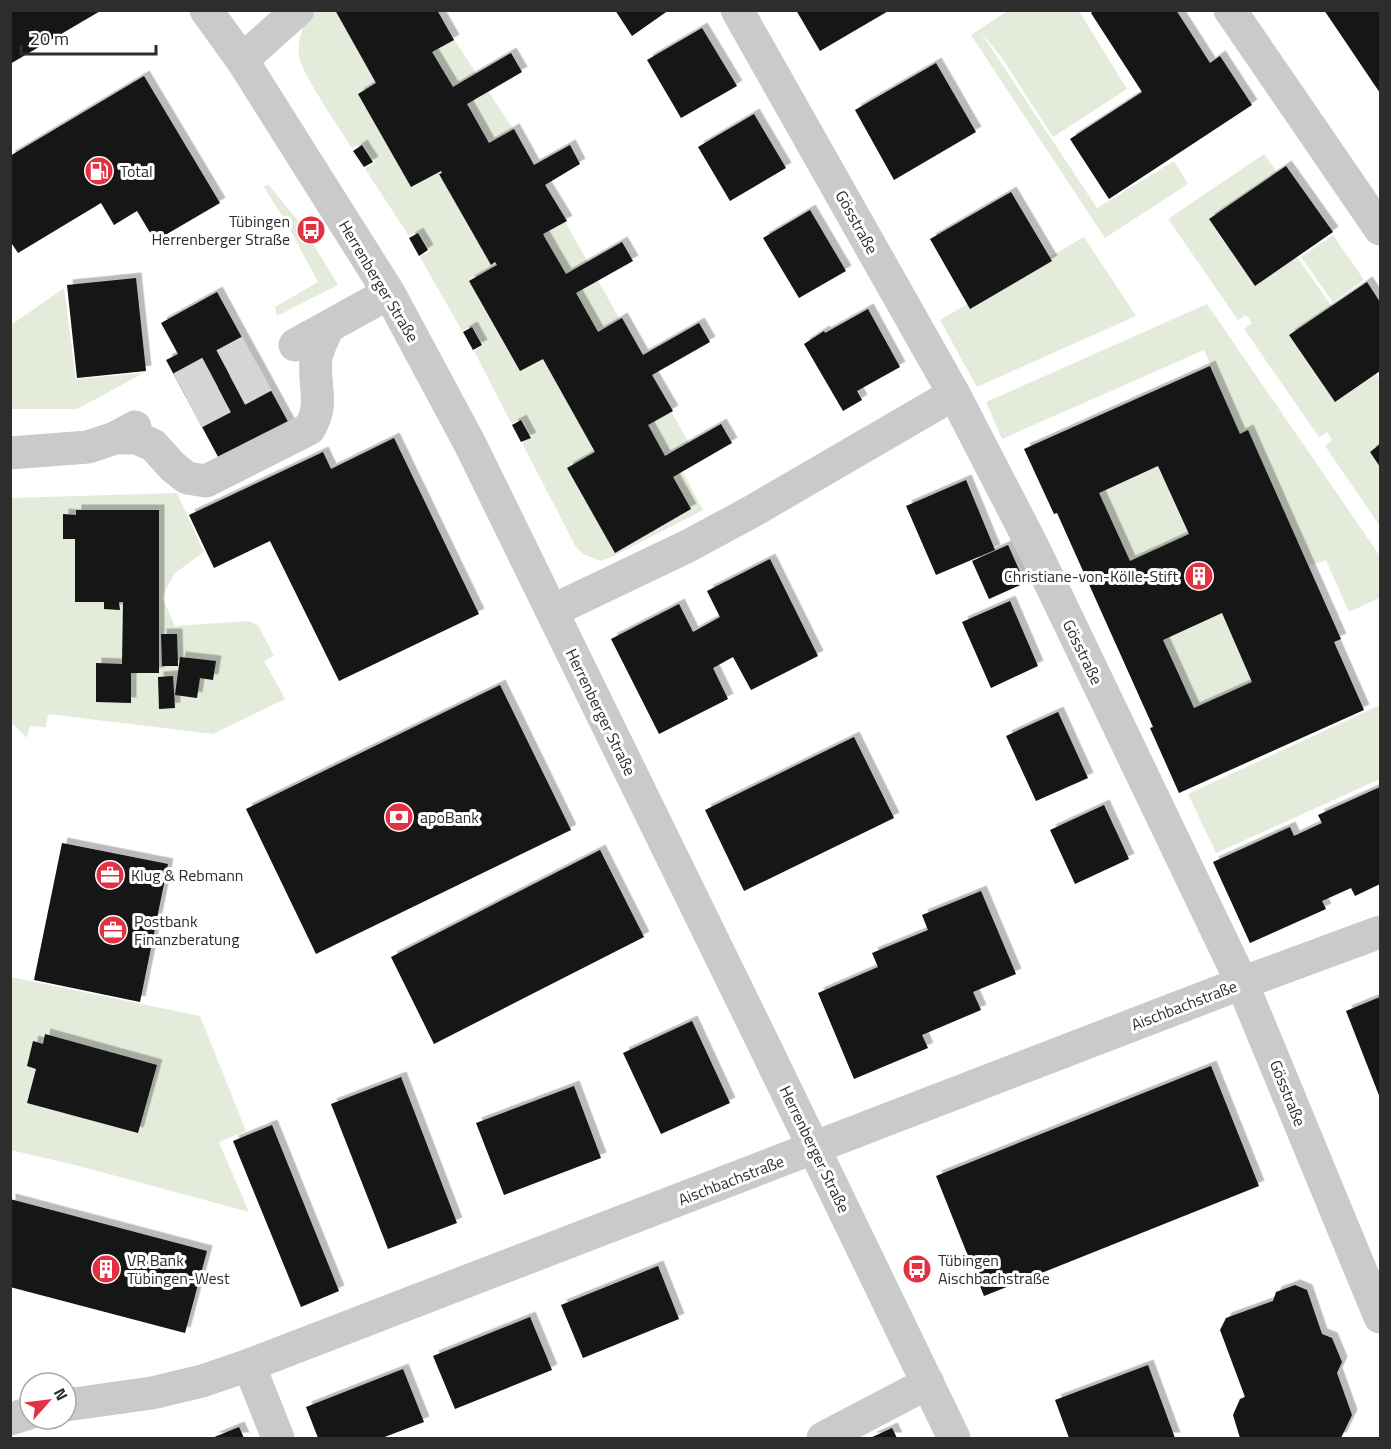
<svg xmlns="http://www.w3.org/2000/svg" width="1391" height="1449" viewBox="0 0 1391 1449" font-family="'Titillium Web',sans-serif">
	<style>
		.green { fill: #e4ebdb }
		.building { fill: #141414; fill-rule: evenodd; filter: url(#shadow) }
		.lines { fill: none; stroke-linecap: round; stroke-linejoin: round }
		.minor-tunnel { stroke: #d5d5d5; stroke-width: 33; stroke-dasharray: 33 16; stroke-linecap: butt }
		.minor { stroke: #cacaca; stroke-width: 33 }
		.labels { text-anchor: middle; stroke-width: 6; stroke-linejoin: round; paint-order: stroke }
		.poi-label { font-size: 16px; fill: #2d2d2d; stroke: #fff; text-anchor: start }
		.street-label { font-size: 16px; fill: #2d2d2d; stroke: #fff }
	</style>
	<defs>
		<filter id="shadow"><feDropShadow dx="5.5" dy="-5.5" stdDeviation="0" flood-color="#0004"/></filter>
	</defs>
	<rect width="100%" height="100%" fill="#fff"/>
	<path class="green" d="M1009,10L1079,11L1127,89L1053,137L1002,58L980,31L1097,208L1174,161L1188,184L1105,238L971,35Z
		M316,11H435L514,130L690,445L673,454L703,510L614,556L601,561L583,554L576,547L522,443L532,437L522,419L511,423L474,351L483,344L472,326L462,331L420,257L430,251L418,231L409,236L365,169L375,162L362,143L352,148C342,132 300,71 299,56C297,39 303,21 316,11Z
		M1264,154L1277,172L1209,220L1255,286L1297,257L1332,307L1289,335L1335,402L1376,374L1380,380V444L1370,452L1380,467V526L1325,446L1332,440L1327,432L1319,437L1244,329L1252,323L1246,315L1238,320L1168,219Z
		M269,185L303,227L338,285L277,316L275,307L318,282L285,220L263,186Z
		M1333,235L1364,280L1333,302L1301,257Z
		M1084,237L1136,316L977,387L940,320Z
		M64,288L76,379L144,373L77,409H11V325Z
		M1207,304L1380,556V598L1349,612L1326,560L1309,566L1248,431L1240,434L1204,350L1002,439L986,402Z
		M1158,466L1189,534L1130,561L1099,493Z
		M177,493L204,552L175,573L162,597L175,626L248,621L258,625L274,656L264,661L285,699L213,734L48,714L46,727L30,726L27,738L13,724H11V498Z
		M1222,613L1252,682L1194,708L1163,640Z
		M1380,705V779L1216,853L1188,794Z
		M11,977L200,1016L246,1131L219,1142L249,1212L79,1166L11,1150Z"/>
	<path class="building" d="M10,10H102L10,64Z
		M335,10H437L454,40L432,52L453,87L511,53L522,72L467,104L489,143L514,129L534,165L570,145L580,164L545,185L567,221L543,234L545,238L566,274L622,242L633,261L576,293L598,332L622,318L643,355L699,323L710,342L652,375L673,411L648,425L665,456L721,424L732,443L673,477L691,509L615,553L567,468L595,452L543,359L520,371L469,281L497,265L495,262L491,265L439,174L442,173L441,171L411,187L358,94L376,83Z
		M615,10H669L632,36Z
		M796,10H890L820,51Z
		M1094,10H1176L1210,63L1220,56L1252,105L1109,199L1070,139L1142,92L1091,13Z
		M1324,10H1380V93Z
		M702,28L737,86L681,118L647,60Z
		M936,63L976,132L894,180L855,110Z
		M144,76L220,203L155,241L137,211L114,225L101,203L18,253L10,241V156Z
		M754,114L786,168L730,201L698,147Z
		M362,145L373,162L364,167L353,151Z
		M1286,166L1333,232L1255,286L1209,219Z
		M1011,192L1052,261L970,309L930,239Z
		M810,210L846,271L799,298L763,238Z
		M418,233L428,250L419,256L409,238Z
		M136,278L146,371L77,378L67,285Z
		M1367,282L1380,302V371L1335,402L1289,335Z
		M217,292L292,429L223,466L166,360L178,354L161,323Z
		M868,309L900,367L857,391L862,400L843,411L804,344L824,331L825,333Z
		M472,327L482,345L473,350L463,332Z
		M1210,366L1240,434L1248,430L1341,639L1334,642L1364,710L1179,793L1150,728L1153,727L1057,513L1054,514L1024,449ZM1158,466L1189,534L1130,561L1099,493ZM1222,613L1252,682L1194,708L1163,640Z
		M521,420L531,438L521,442L512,425Z
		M394,438L479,614L339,681L270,541L214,568L189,515L323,452L331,469Z
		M1380,444V467L1370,452Z
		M966,480L995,550L936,575L906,506Z
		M76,510H159V673H131V703L96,702V663L122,664L123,602H119L120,610L104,609V602H75V539H63V514L76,515Z
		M1008,545L1025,583L989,599L972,561Z
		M770,559L818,656L751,690L733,657L713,668L728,699L659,734L611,639L679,604L693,632L720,617L707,591Z
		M1010,601L1038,666L991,688L962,622Z
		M161,634H177L178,666H162Z
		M180,657L216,661L213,680L200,678L197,698L175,695Z
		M173,676L175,708L159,709L158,677Z
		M500,685L571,830L316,954L246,809Z
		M1058,712L1088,778L1036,801L1006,736Z
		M854,737L894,818L744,891L705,810Z
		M1380,787V884L1355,896L1351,888L1322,901L1326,909L1250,943L1213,862L1290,827L1294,836L1322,823L1318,815Z
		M1104,805L1129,859L1075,884L1050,830Z
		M62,843L168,864L140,1002L34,980Z
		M600,850L644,937L434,1044L391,957Z
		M981,891L1016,974L973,992L981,1010L922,1035L928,1048L854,1079L818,993L878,967L872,953L928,930L922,915Z
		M1380,997V1098L1346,1011Z
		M692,1021L730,1103L661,1134L623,1053Z
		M45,1034L157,1065L138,1133L27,1103L36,1069L27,1066L33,1041L43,1044Z
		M1211,1066L1259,1186L984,1296L936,1176Z
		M401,1077L457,1223L388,1249L331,1104Z
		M574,1086L601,1158L504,1195L476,1123Z
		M272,1125L339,1291L301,1307L233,1141Z
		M10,1199L207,1251L185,1333L10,1287Z
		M658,1266L679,1319L583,1358L561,1305Z
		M1295,1285L1307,1290L1322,1334L1332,1338L1342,1362L1337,1373L1352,1415L1341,1438H1240L1233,1415L1240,1399L1245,1397L1220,1330L1226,1318L1273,1301L1276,1292Z
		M530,1317L552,1370L455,1409L433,1356Z
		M1148,1365L1175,1438H1069L1055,1400Z
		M403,1369L424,1422L382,1438H318L306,1407Z
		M239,1427L244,1438H212Z
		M892,1428L897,1438H870Z"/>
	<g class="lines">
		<path class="minor-tunnel" d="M181,388L250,351
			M194,413L264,376"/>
		<path class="minor" d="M206,10L242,60L389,293L470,444L767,1051L954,1438
			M737,10L954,394L1032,545L1242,983L1380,1317
			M1230,10L1380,229
			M242,60L298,10
			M295,345L389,293
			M115,438H136L153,445L173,467L187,478L206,481L309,429C325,404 313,386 316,359C317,349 324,337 328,327
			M10,453L88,447L115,438L135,427
			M552,611L688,546L751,512L954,394
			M249,1365L278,1438
			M66,1405L152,1393L202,1381L249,1365L1242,983L1380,932
			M10,1419L30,1413
			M823,1438L928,1383"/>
	</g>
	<defs>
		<g id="fuel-disc" transform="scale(1.5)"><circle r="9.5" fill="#e23241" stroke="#fff"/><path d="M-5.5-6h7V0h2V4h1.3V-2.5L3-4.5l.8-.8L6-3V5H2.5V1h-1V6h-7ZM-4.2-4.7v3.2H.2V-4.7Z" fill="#fff"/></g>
		<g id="bus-disc" transform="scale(1.5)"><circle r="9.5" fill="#e23241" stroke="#fff"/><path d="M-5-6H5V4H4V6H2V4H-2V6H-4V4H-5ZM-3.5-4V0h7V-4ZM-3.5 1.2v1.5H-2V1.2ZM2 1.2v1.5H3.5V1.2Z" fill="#fff"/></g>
		<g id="building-disc" transform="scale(1.5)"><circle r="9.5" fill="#e23241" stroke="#fff"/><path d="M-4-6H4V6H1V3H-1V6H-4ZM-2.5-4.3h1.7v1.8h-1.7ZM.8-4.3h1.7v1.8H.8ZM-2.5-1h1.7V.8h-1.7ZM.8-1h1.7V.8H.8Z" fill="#fff"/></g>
		<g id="bank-disc" transform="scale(1.5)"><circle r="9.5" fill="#e23241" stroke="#fff"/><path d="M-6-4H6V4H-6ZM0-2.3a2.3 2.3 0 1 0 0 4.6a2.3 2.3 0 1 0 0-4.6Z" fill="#fff"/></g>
		<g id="office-disc" transform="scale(1.5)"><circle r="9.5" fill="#e23241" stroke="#fff"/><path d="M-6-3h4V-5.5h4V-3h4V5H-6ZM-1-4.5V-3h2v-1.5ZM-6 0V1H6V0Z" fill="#fff"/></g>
	</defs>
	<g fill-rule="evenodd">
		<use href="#fuel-disc" x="99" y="171"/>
		<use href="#bus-disc" x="311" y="230"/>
		<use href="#building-disc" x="1199" y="576"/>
		<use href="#bank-disc" x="399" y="817"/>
		<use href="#office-disc" x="110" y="875"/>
		<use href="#office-disc" x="113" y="930"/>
		<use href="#building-disc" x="106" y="1269"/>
		<use href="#bus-disc" x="917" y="1269"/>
	</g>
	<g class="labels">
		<g class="poi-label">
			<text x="120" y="177">Total</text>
			<text x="290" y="227" text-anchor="end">Tübingen<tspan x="290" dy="18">Herrenberger Straße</tspan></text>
			<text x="1178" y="582" text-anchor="end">Christiane-von-Kölle-Stift</text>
			<text x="420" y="823">apoBank</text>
			<text x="131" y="881">Klug &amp; Rebmann</text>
			<text x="134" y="927">Postbank<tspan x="134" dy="18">Finanzberatung</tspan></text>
			<text x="127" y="1266">VR Bank<tspan x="127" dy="18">Tübingen-West</tspan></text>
			<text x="938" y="1266">Tübingen<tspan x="938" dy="18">Aischbachstraße</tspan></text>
		</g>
		<g class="street-label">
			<text transform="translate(857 222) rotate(61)" y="6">Gösstraße</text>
			<text transform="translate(379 281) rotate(59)" y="6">Herrenberger Straße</text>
			<text transform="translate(1083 652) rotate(64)" y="6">Gösstraße</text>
			<text transform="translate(601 712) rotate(64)" y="6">Herrenberger Straße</text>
			<text transform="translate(1184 1005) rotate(-21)" y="6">Aischbachstraße</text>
			<text transform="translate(1288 1093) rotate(68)" y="6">Gösstraße</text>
			<text transform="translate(815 1149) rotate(64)" y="6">Herrenberger Straße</text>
			<text transform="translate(731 1180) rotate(-21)" y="6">Aischbachstraße</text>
		</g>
	</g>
	<rect width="1391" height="1449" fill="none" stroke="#2d2d2d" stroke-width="24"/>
	<g transform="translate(48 1401) rotate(62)"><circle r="28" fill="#ffffff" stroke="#ababab" stroke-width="1.5"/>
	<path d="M0-4.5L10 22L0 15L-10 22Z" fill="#e23241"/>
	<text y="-9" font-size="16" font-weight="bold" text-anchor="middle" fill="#2d2d2d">N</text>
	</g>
	<path d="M21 45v9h135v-9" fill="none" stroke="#2d2d2d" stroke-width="3"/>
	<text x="30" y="45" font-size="18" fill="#2d2d2d" stroke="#ffffff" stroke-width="4.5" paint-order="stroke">20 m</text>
</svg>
